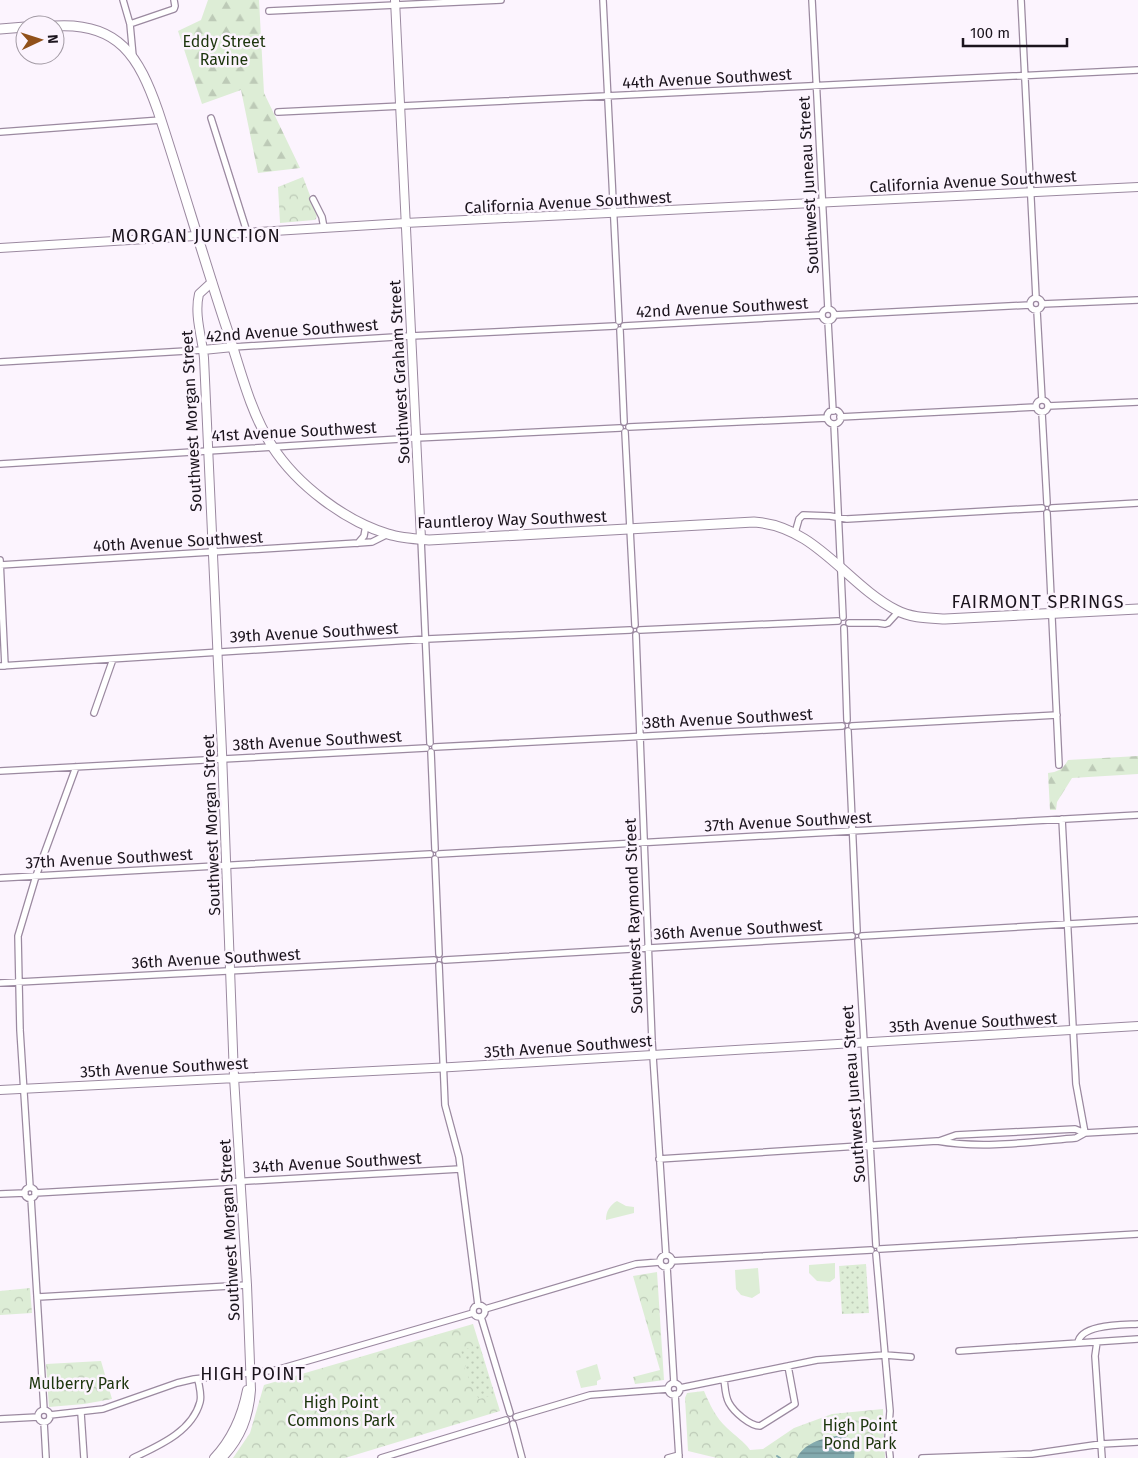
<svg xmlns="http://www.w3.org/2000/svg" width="1138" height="1458" viewBox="0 0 1138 1458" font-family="'Fira Sans',sans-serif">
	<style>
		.grass { fill: #ddedd6 }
		.forest { fill: url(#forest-firs) }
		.park { fill: url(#park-crowns) }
		.garden { fill: url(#garden-dots) }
		.water { fill: url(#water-rules) }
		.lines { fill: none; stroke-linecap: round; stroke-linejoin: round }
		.stream { stroke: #83aaae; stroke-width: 2 }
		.street-casing { stroke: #9b89a0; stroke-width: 8 }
		.secondary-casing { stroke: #9b89a0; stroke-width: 10 }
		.primary-casing { stroke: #9b89a0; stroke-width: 11 }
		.street { stroke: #fff; stroke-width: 5.5 }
		.secondary { stroke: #fff; stroke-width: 8 }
		.primary { stroke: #fff; stroke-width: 9 }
		.labels { text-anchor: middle; stroke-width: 5; stroke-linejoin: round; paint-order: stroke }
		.park-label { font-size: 16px; fill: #1c350c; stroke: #fcf4fe }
		.street-label { font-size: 16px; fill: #1b141d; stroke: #fcf4fe }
		.neighbourhood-label { font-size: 18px; letter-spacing: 1px; fill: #1b141d; stroke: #fcf4fe }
	</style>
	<defs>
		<pattern id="forest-firs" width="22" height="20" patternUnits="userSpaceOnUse" patternTransform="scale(1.25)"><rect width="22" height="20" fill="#ddedd6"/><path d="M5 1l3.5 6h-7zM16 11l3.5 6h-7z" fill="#bdcab7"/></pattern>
		<pattern id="park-crowns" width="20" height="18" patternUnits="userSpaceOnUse" patternTransform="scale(1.25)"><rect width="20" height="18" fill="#ddedd6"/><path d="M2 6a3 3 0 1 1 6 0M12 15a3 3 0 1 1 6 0" fill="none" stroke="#bdcab7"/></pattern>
		<pattern id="garden-dots" width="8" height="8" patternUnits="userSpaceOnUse" patternTransform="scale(1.25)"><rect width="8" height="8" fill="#ddedd6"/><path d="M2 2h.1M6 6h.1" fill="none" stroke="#bdcab7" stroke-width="1.8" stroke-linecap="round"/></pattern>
		<pattern id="water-rules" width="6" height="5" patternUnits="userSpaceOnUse" patternTransform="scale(1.25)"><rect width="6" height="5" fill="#83aaae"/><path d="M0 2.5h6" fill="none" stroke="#6a898d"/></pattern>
	</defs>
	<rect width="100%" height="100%" fill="#fcf4fe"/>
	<path class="grass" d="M617,1201L626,1206L634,1207V1213L606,1220C606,1211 610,1205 617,1201Z
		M835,1263V1278L830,1282L817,1281L809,1273V1265Z
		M758,1268L760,1293L752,1298L741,1295L736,1289L735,1270Z
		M597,1364L601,1379L597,1381V1385L581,1388L576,1371Z"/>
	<path class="forest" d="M208,0H259L264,93L300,168L258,173L241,90L202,104L178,31L201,20Z
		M1138,756V774L1072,778L1057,802L1056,810H1050L1048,773C1058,772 1063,769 1068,760Z"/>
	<path class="park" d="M303,177L317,214L316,219L314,220L280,223L278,187Z
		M657,1272L664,1380L635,1384L633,1377L660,1370L633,1276Z
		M30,1288L32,1313L0,1315V1291Z
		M473,1324L500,1411L345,1458H233L250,1433L264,1385Z
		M101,1361L112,1399L84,1404L49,1407L46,1364Z
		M704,1391C710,1405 716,1418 727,1428C735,1436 744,1441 750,1450L763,1449L794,1428L832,1414L883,1409L885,1458H717L688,1451L685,1398L687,1393Z"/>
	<path class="garden" d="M866,1264L869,1313L842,1314L839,1266Z
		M479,1344L494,1395L479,1399C472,1389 469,1378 464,1367L466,1366L461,1351Z"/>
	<path class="water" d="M836,1436C851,1436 856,1444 854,1458H797C803,1444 822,1438 836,1436Z"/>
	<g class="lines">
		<path class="stream" d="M777,1456L780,1458"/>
		<g class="street-casing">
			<path id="street" d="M123,0L130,24L133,56
				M603,0L619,321
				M812,0L828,309
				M1021,0L1036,298
				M269,11L501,0
				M130,24L174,9L175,6L174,0
				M278,112L1138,70
				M211,118L247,232
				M0,132L161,120
				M313,199L322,217L324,228
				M1030 304a6 6 0 1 1 12 0a6 6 0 1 1-12 0Z
				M1042,304L1138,300
				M822 315a6 6 0 1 1 12 0a6 6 0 1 1-12 0Z
				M1037,311L1042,400
				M834,315L1030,305
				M828,321L833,411
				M624,326L822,315
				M620,330L624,422
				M233,347L411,336L615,326
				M0,362L203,350
				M1036 406a6 6 0 1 1 12 0a6 6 0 1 1-12 0Z
				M1048,406L1138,402
				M827 417a7 7 0 1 1 14 0a7 7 0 1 1-14 0Z
				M1042,413L1047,503
				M840,417L1036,407
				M834,424L843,617
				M629,427L827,418
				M625,432L635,625
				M0,464L416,438L620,428
				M1052,508L1138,503
				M1047,513L1059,765
				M795,533L799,519L803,515L830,516L847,519L1042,508
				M421,539L430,743
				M358,543L364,536L366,525
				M0,560L5,666
				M0,565L358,543L372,542L388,534
				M849,623H878L885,624L888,623L899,611
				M844,628L847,720
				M640,630L838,621
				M636,635L652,1041L666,1255
				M0,666L427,639L630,630
				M94,713L113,659
				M852,726L1057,715
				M848,731L857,931
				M435,747L842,726
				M431,752L435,849
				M0,771L426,748
				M1062,819L1076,1084L1085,1133
				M439,854L1138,815
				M435,859L439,954
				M0,878L430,854
				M862,936L1138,920
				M858,941L876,1245
				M445,960L852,936
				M439,965L445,1105L459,1157L478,1305
				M0,983L434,960
				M939,1141L956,1135L1075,1129L1085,1133
				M659,1159L937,1141C983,1149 1030,1142 1076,1138L1085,1133L1138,1130
				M30,1187L20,1030L18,936L36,876L76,767
				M24.5 1193a5.5 5.5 0 1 1 11 0a5.5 5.5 0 1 1-11 0Z
				M35,1193L460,1169
				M0,1194L25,1193
				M31,1198L44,1410
				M880,1249L1138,1234
				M876,1254L890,1411L888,1438L890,1457
				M660 1261a6 6 0 1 1 12 0a6 6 0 1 1-12 0Z
				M672,1261L871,1250
				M667,1267L674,1383
				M38,1297L247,1285
				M473 1311a6 6 0 1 1 12 0a6 6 0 1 1-12 0Z
				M485,1309L636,1264L660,1262
				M481,1317L510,1413
				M1097,1342L1095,1356L1102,1458
				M1078,1343C1080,1324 1123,1325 1138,1324
				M959,1351L1138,1339
				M724,1379C725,1386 725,1396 729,1403C734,1412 750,1426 760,1426L795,1404L788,1366
				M668 1389a6 6 0 1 1 12 0a6 6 0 1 1-12 0Z
				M680,1388L817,1360L885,1355L911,1357
				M675,1394L679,1458
				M38 1416a6 6 0 1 1 12 0a6 6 0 1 1-12 0Z
				M81,1413L84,1458
				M50,1415L103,1409L177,1383L194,1379L276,1370L473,1313
				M516,1417L590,1395L668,1389
				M0,1419L38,1417
				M44,1422L46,1458
				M513,1424L522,1458
				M133,1458C158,1446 192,1432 200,1402C202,1395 199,1386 198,1379
				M381,1458L506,1420
				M668,1458L679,1455
				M922,1458L1032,1454L1101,1444L1138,1442"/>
		</g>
		<g class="secondary-casing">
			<path id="secondary" d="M395,0L421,539
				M0,248L405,223L1138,187
				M212,282L199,294C194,315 202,337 204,358L222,752L234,1077L247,1285L251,1390C249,1417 241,1438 222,1458
				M203,350L233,347
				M0,1090L452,1067L1138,1026
				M214,1458C232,1439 242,1416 247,1390"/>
		</g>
		<g class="primary-casing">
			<path id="primary" d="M55,26C119,22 139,57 158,111C181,181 202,253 225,323C239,364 249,410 272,446C297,485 345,521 388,534C400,538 416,539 429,540L754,522C816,526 846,584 896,610C911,618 928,618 945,619L1138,609
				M0,29L25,27"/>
		</g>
		<use href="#street" class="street"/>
		<use href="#secondary" class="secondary"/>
		<use href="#primary" class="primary"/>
	</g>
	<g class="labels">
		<g class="park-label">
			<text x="224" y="47">Eddy Street<tspan x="224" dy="18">Ravine</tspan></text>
			<text x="79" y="1389">Mulberry Park</text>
			<text x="341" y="1408">High Point<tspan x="341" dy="18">Commons Park</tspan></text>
			<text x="860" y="1431">High Point<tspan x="860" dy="18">Pond Park</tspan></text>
		</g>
		<g class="street-label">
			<text transform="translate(707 78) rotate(-3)" y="6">44th Avenue Southwest</text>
			<text transform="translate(973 181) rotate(-3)" y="6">California Avenue Southwest</text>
			<text transform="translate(808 185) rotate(-93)" y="6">Southwest Juneau Street</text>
			<text transform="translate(568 202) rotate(-3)" y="6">California Avenue Southwest</text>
			<text transform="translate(722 307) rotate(-3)" y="6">42nd Avenue Southwest</text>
			<text transform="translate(292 330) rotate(-4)" y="6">42nd Avenue Southwest</text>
			<text transform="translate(399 372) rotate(-93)" y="6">Southwest Graham Street</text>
			<text transform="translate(191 421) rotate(-93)" y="6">Southwest Morgan Street</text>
			<text transform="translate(294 431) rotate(-3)" y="6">41st Avenue Southwest</text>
			<text transform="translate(512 519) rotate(-2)" y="6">Fauntleroy Way Southwest</text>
			<text transform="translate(178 541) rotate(-3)" y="6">40th Avenue Southwest</text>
			<text transform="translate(314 632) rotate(-3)" y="6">39th Avenue Southwest</text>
			<text transform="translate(728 718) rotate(-3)" y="6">38th Avenue Southwest</text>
			<text transform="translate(317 740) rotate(-3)" y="6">38th Avenue Southwest</text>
			<text transform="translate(788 821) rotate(-3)" y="6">37th Avenue Southwest</text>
			<text transform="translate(211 825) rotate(-92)" y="6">Southwest Morgan Street</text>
			<text transform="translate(109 858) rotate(-3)" y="6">37th Avenue Southwest</text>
			<text transform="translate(633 916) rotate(-92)" y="6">Southwest Raymond Street</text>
			<text transform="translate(738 929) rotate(-3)" y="6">36th Avenue Southwest</text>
			<text transform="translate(216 958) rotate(-3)" y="6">36th Avenue Southwest</text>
			<text transform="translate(973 1022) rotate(-3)" y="6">35th Avenue Southwest</text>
			<text transform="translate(568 1046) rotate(-4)" y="6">35th Avenue Southwest</text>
			<text transform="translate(164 1067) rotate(-3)" y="6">35th Avenue Southwest</text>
			<text transform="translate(853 1094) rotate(-94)" y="6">Southwest Juneau Street</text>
			<text transform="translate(337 1162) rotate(-3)" y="6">34th Avenue Southwest</text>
			<text transform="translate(229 1230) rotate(-93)" y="6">Southwest Morgan Street</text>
		</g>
		<g class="neighbourhood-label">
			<text x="196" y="242">MORGAN JUNCTION</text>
			<text x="1038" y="608">FAIRMONT SPRINGS</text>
			<text x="253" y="1380">HIGH POINT</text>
		</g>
	</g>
	<g transform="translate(40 40) rotate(86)"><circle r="24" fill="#fcf4fe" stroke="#a29aa4"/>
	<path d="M0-4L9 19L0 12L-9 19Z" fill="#91511a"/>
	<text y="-8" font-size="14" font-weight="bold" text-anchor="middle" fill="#1b141d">N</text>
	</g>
	<path d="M963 38v8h104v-8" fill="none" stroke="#1b141d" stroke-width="2.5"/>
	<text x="970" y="38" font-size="15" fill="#1b141d" stroke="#fcf4fe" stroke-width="4" paint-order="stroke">100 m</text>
</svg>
